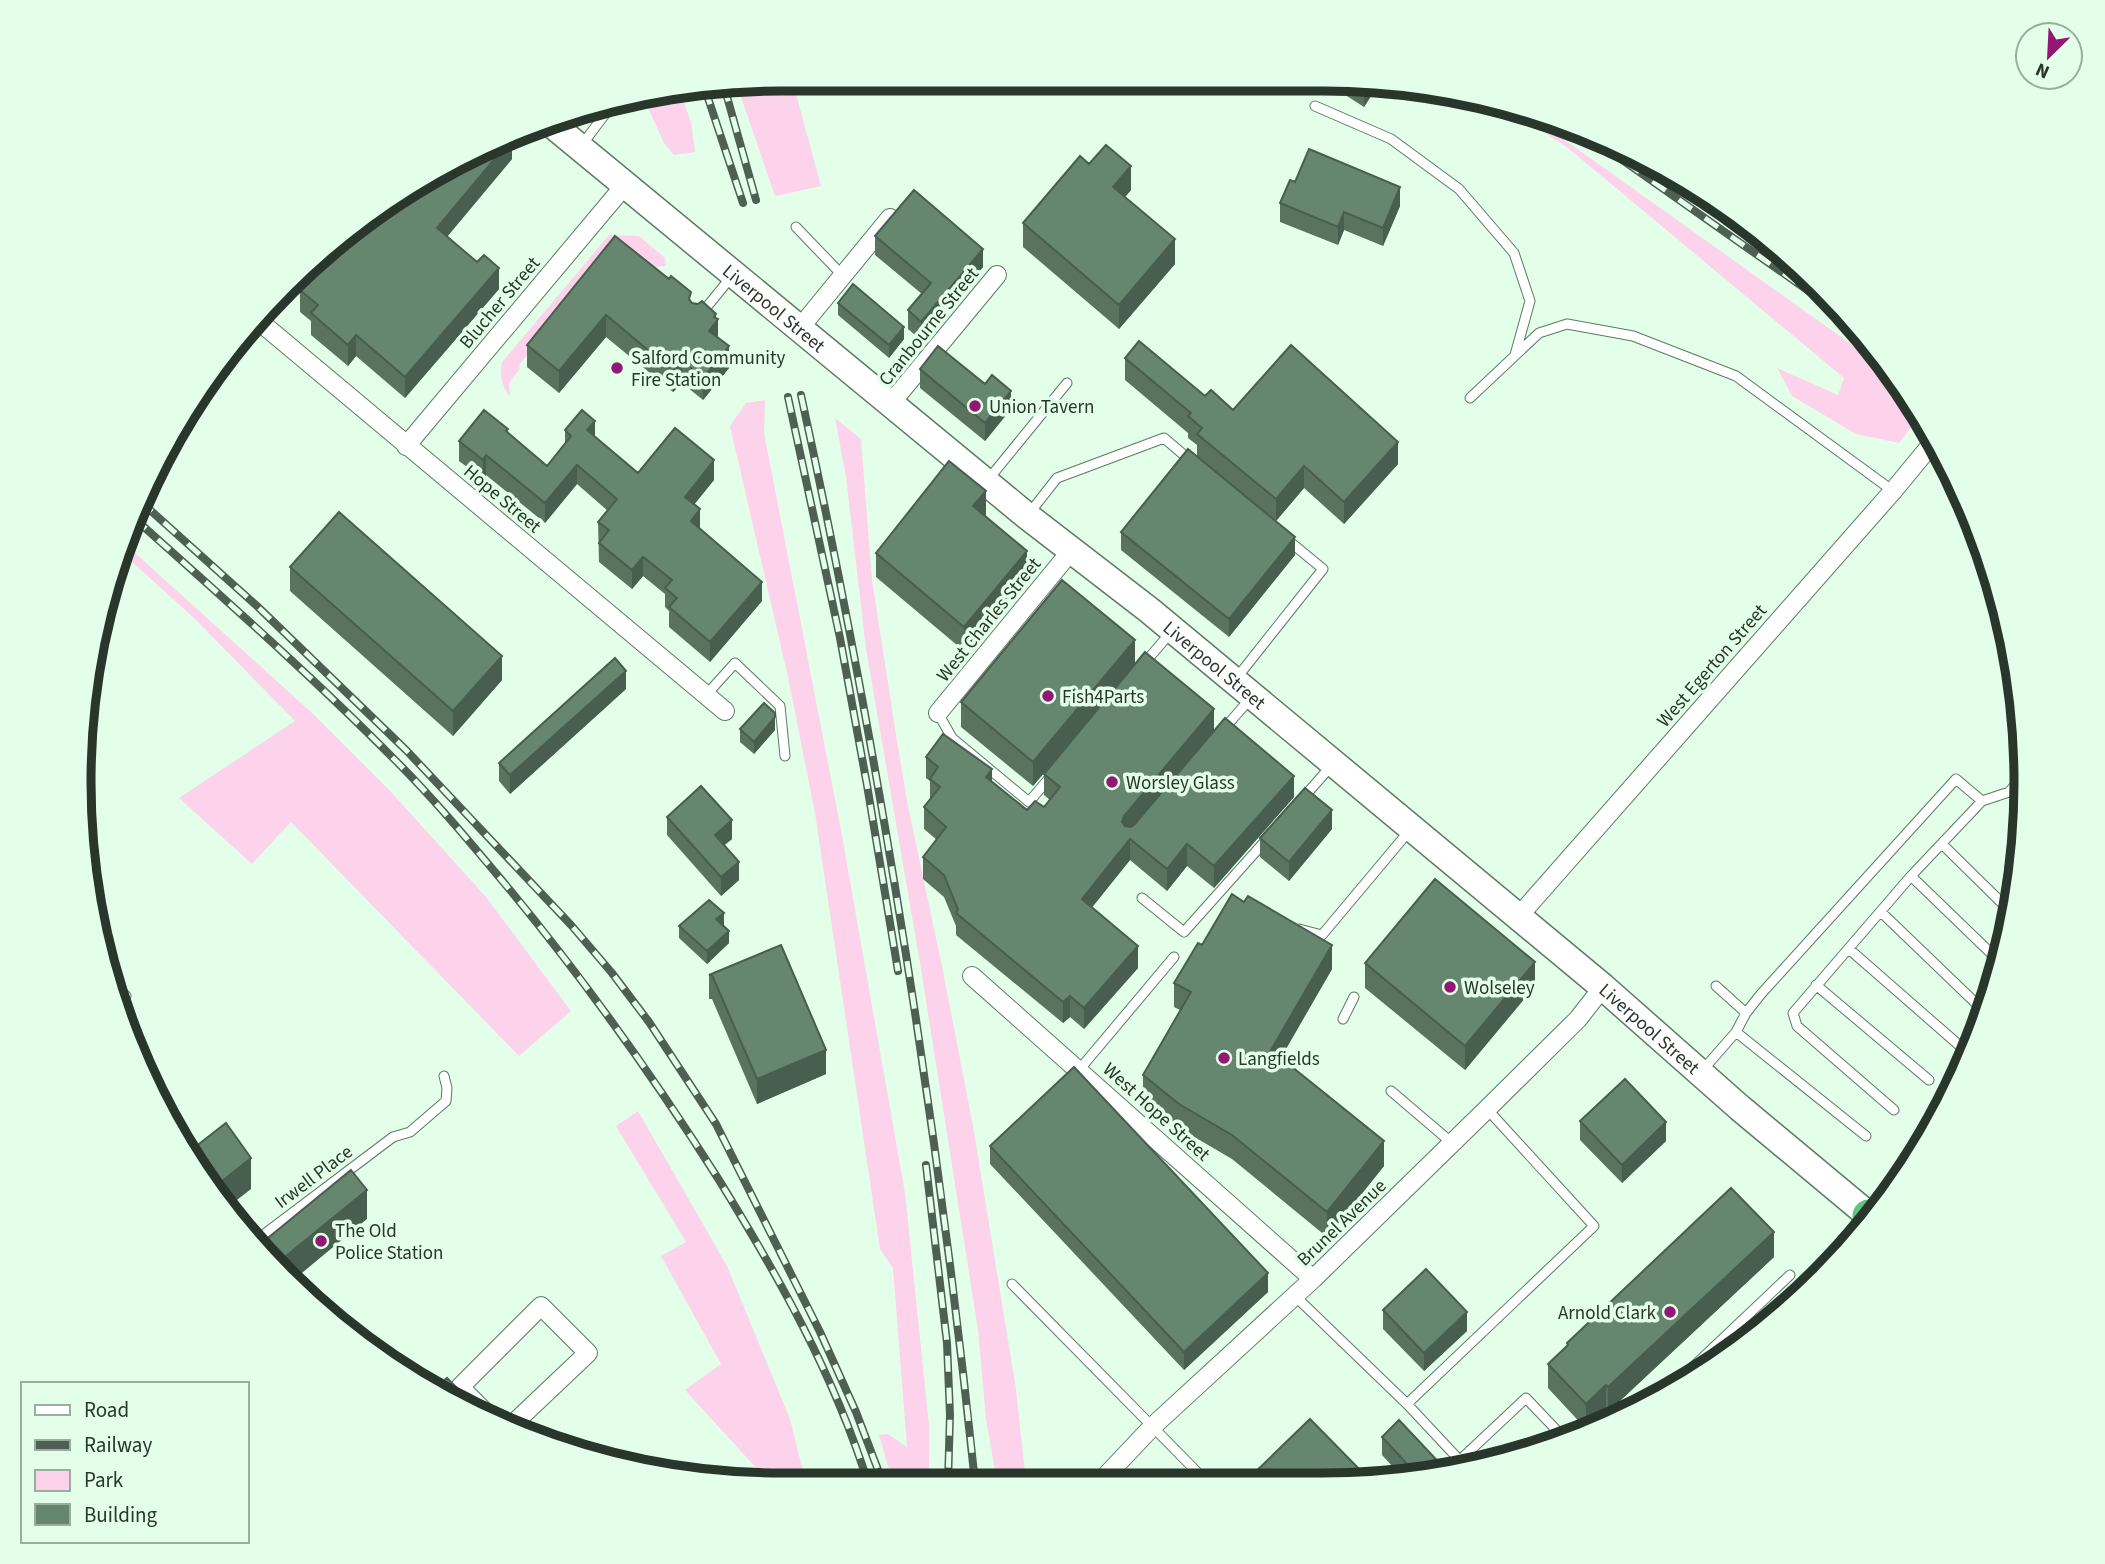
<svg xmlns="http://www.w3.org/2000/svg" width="2105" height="1564" viewBox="0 0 2105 1564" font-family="'Source Sans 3',sans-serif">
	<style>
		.green { fill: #fdd3ec }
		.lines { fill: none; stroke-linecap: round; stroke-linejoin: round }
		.lane-casing { stroke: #5b7a63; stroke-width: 11 }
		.street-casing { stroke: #5b7a63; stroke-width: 20 }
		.secondary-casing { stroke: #5b7a63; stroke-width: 29 }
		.highway-casing { stroke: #4d9263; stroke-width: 36 }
		.lane { stroke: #fff; stroke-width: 9 }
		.street { stroke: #fff; stroke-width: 18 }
		.secondary { stroke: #fff; stroke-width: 26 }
		.highway { stroke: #61c380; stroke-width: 33 }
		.rail-casing { stroke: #4f5f53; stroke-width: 8 }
		.rail { stroke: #e3ffe9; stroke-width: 5; stroke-dasharray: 16; stroke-linecap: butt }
		.wall { fill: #59735f }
		.shaded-wall { fill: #485e4e }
		.building { fill: #67866f; stroke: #485e4e; stroke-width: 2 }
		.poi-dot { fill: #931874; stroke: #e3ffe9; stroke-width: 2.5 }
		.labels { text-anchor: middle; stroke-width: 7; stroke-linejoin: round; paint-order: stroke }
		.street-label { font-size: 19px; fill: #29362c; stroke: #e3ffe9 }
		.poi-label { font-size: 19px; fill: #29362c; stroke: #e3ffe9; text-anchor: start }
		.rim { fill: none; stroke: #29362c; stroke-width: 9 }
	</style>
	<rect width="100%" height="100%" fill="#e3ffe9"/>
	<path class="green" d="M782,79H792L821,186L775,196L737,85Z
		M680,92L691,122L695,152L674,155L664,143L643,97Z
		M1497,101L1507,104L1572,145L1893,374L1920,416L1899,443L1856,434L1792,396L1777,368L1838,395L1844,378L1568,148Z
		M609,235L639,236L665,258L666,266L645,268L613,249L520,364L519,370L509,383L510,397C502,385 499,376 502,362Z
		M765,400L764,433L841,830L905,1193L929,1425V1482L893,1483L879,1435L888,1434L907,1447L893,1268L880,1249L815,813L788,677L730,426L746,403Z
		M835,418L861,439L872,580L897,741L908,806L942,966L973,1126L1016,1389L1026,1482H997L986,1419L978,1330L921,969L866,649L846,477Z
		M124,543L311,712L392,793L486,897L571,1011L519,1056L291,822L252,864L179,798L295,721L194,618L121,552Z
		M638,1111L727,1266L790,1419L806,1483H770L685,1390L721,1364L661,1256L686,1242L616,1126Z"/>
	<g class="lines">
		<g class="lane-casing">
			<path id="lane" d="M1315,106L1391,139L1459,189L1514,253L1530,301L1515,355
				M581,146L615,101
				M796,227L843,276
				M701,314L732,276
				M1470,398L1539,333L1567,324L1633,336L1736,376L1893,491
				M987,481L1067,383
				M1028,515L1057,478L1164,438L1191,461
				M1142,666L1172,631
				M1235,680L1323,569L1289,541
				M707,694L735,663L780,706L785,756
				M938,713L952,738L1029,802L1051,776
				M1222,731L1250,699
				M1302,799L1332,765
				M1942,844L2011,912
				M1142,898L1184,932L1267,839
				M1881,912L1986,1013
				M1299,929L1322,935L1410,830
				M1849,949L1968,1053
				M2000,962L1911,876L1982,801L2009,792L2023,776
				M115,985L126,996L119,1002
				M1816,985L1929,1080
				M1716,986L1746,1013
				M1343,1019L1354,997
				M1736,1032L1866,1136
				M1079,1070L1174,957
				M1701,1072L1736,1032L1746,1013L1761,994L1956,779L1982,801
				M1391,1091L1452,1143
				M1894,1110L1797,1026L1793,1013L1911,876
				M254,1242L393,1137L410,1132L446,1101L447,1088L444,1076
				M1012,1284L1206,1481
				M1295,1296L1407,1404L1465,1466
				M1676,1383L1790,1275
				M1407,1404L1594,1226L1487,1109
				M1460,1460L1526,1398L1565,1439"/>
		</g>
		<g class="street-casing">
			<path id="street" d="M254,317L725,711
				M799,329L890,218
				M891,403L997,275
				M406,446L625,185
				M938,713L1071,551
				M1518,917L1893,491L1935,440
				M972,976L1313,1279
				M1869,1216L1892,1189
				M488,1415L460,1387L541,1306L588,1353L512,1425
				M1101,1481L1152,1427L1313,1279L1487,1109L1578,1019L1603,987"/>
		</g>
		<g class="secondary-casing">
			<g id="secondary">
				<path id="s1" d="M549,122L1027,516L1149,610L1603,987L1740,1108L1872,1218"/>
			</g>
		</g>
		<g class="highway-casing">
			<path id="highway" d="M1869,1216L1871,1219"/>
		</g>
		<use href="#lane" class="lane"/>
		<use href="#street" class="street"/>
		<use href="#secondary" class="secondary"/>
		<use href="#highway" class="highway"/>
		<g class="rail-casing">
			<path id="rail" d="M724,86L756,200
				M705,89L743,203
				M1574,126L1847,318
				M1653,165L1804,272
				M801,395C879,753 937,1117 975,1482
				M788,397L840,638L867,785L898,971
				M140,501L257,606L406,750L571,925L612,973L649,1022L716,1124L820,1332L856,1412L883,1483
				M134,518C222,597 312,676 396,761C436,801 473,846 510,890C586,982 655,1079 719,1180C778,1276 834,1374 868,1483
				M926,1165L947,1343L950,1415L948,1482"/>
		</g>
		<use href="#rail" class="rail"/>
	</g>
	<path class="wall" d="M1322,80H1369L1380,82L1364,107Z
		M512,159L447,236L499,289L405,398L356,356L348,366L311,335V321L300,312V290L337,247L336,246L392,197Z
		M1089,164L1131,190L1125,197L1175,264L1119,329L1023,247V223Z
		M1295,182L1400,206L1383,246L1344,230L1338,245L1280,222V203Z
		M615,236L692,303L716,318L718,337L729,368L703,400L682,383L673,392L606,337L559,393L527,367V345Z
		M875,236L983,267L921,340L908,329V310L922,294L875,255Z
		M838,303L904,339L889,358L838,315Z
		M1125,358L1233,410L1398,464L1344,524L1304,488L1276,521L1295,555L1229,637L1121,550V532L1197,456V445L1188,438V433L1125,380Z
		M920,369L1011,409L985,441L920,388Z
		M565,430L595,437L638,473L714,480L694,504L700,529L762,601L710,662L669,627V611L665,607V594L643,576L632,589L599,562L598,522L608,511L577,484L545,523L486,475L483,479L459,461V441L508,433L547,466L565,444Z
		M985,516L1027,575L964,651L876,577V553L986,516Z
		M290,567L502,680L453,736L290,591Z
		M1135,665L1033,786L961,727V702Z
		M626,689L510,794L499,781V763Z
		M740,729L775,730L754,754L740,742Z
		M1214,731L1294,797L1214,888L1187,866L1167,891L1130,860L1092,907L1138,968L1084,1029L1070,1017L1063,1023L956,935V926L944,897L923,879V857L937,840L924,829V807L930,800V781L926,778V757L992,781L1027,810L1044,807L1050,800L1044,795V774Z
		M667,817L732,839L724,845L739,880L721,896L667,835Z
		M1332,829L1289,881L1260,857V838Z
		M679,926H724L729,943L707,964L679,938Z
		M781,945L826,1074L757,1104L712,999H709V975Z
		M1202,945L1332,969L1281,1058L1384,1166L1327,1237L1232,1159L1179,1128L1143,1100V1075L1180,1010L1174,1007V983Z
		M1365,963L1535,986L1465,1070L1365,988Z
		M1580,1121L1666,1141L1622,1183L1580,1140Z
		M990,1146L1268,1292L1184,1370L990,1164Z
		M1774,1257L1608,1412L1606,1409L1586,1429L1548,1388V1364L1567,1346V1343Z
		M1383,1310L1467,1331L1424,1371L1383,1329Z
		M1382,1437L1447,1471L1415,1479H1404L1382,1455Z"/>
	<path class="shaded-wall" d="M1369,80L1380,82L1364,107V89Z
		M512,138V159L437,249V228Z
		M1131,166V190L1113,211V187Z
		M1400,187V206L1383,246V228Z
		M1344,212V230L1338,245V227Z
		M1175,239V264L1119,329V305Z
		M983,249V267L921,340V322Z
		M499,268V289L405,398V377Z
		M716,314V321L718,319V341L709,331Z
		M606,315V337L559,393V371Z
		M904,327V339L889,358V345Z
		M356,335V356L348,366V345Z
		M729,346V368L703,400V378Z
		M682,361V383L673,392V371Z
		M1011,391V409L985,441V423Z
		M595,421V440L587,430Z
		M1398,442V464L1344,524V502Z
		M486,455V475L483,479V460Z
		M714,460V480L685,516V497Z
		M577,465V484L545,523V503Z
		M1304,466V488L1276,521V499Z
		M986,491V516L973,531V506Z
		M700,509V529L691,521Z
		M1295,537V555L1229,637V619Z
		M1027,551V575L964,651V627Z
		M643,557V576L632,589V570Z
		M762,582V601L710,662V642Z
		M1135,640V665L1033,786V762Z
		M502,656V680L453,736V711Z
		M626,671V689L510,794V775Z
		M1214,709V731L1122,844V822L1124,816Z
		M775,717V730L754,754V742Z
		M992,769V790L986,777Z
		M1294,776V797L1214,888V866Z
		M1332,810V829L1289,881V862Z
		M732,820V839L715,853V835Z
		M1130,839V860L1082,920V899Z
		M1187,844V866L1167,891V869Z
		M739,862V880L721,896V877Z
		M724,913V926L716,932V919Z
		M729,931V943L707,964V951Z
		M1332,945V969L1271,1074V1050Z
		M1138,946V968L1084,1029V1008Z
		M1535,962V986L1465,1070V1046Z
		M1070,996V1017L1063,1023V1002Z
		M826,1050V1074L757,1104V1079Z
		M1666,1122V1141L1622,1183V1165Z
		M1384,1141V1166L1327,1237V1212Z
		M251,1158V1189L224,1210L212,1189Z
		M367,1190V1219L291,1282L275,1265Z
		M1774,1232V1257L1608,1412V1387Z
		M1268,1273V1292L1184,1370V1352Z
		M1467,1312V1331L1424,1371V1353Z
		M1606,1385V1409L1586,1429V1404Z"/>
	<path class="building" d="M1351,80H1369L1364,89Z
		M510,137L512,138L437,228L477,262L484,255L499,268L405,377L356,335L348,345L311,313L318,305L300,290L344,239L392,197L471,151Z
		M1106,145L1131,166L1113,187L1175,239L1119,305L1023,223L1080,156L1089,164Z
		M1309,149L1400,187L1383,228L1344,212L1338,227L1280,203L1290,180L1295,182Z
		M914,190L983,249L921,322L908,310L931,283L875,236Z
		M615,236L669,279L671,276L691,292L689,299L692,303L698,304L702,301L716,314L714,317L718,319L709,331L729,346L703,378L682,361L673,371L606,315L559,371L527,345Z
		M853,284L904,327L889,345L838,303Z
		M1139,341L1205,396L1211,390L1233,410L1291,345L1398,442L1344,502L1304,466L1276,499L1197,434L1202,428L1188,416L1191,413L1125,358Z
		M938,346L985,384L992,375L1011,391L985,423L920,369Z
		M484,410L508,429L506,431L547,466L571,436L565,430L582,410L595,421L587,430L638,473L675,428L714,460L685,497L700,509L691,521L762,582L710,642L669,607L677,598L665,588L672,580L643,557L632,570L599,543L609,530L598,522L617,499L577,465L545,503L486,455L483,460L459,441Z
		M1188,449L1295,537L1229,619L1121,532Z
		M949,461L986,491L973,506L1027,551L964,627L876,553Z
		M339,512L502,656L453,711L290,567Z
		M1062,580L1135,640L1033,762L961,702Z
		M1145,652L1214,709L1124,816L1122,822L1125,826L1131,827L1134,825L1225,718L1294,776L1214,866L1187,844L1167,869L1130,839L1082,899L1138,946L1084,1008L1070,996L1063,1002L956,913L958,910L944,875L923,857L946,827L924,807L940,787L930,779L938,767L926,757L943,734L992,769L986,777L1027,810L1035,801L1044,807L1060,787L1044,774Z
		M615,658L626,671L510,775L499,763Z
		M764,703L775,713V717L754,742L740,729Z
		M701,786L732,820L715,835L739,862L721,877L667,817Z
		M1305,788L1332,810L1289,862L1260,838Z
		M1435,879L1535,962L1465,1046L1365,963Z
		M1232,894L1244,902L1248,896L1332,945L1271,1050L1384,1141L1327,1212L1232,1135L1179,1104L1143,1075L1191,992L1174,983L1198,943L1202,945Z
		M709,900L724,913L716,919L729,931L707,951L679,926Z
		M781,945L826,1050L757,1079L712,975H709Z
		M106,954L113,963L112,967L110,968Z
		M1074,1067L1268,1273L1184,1352L990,1146Z
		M1625,1079L1666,1122L1622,1165L1580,1121Z
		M226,1123L251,1158L212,1189L190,1151Z
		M351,1170L367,1190L275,1265L258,1246Z
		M1731,1188L1774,1232L1608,1387L1606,1385L1586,1404L1548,1364L1568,1345L1567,1343Z
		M1426,1269L1467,1312L1424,1353L1383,1310Z
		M377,1348L393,1364L374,1351Z
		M447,1378L474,1405L471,1408L432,1392Z
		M1310,1419L1369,1479L1247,1480Z
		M1399,1420L1447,1471L1420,1478L1382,1437Z"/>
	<g class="poi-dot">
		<circle cx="617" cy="368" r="7"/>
		<circle cx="975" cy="406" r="7"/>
		<circle cx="1048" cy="696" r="7"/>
		<circle cx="1112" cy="782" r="7"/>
		<circle cx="1450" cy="987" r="7"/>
		<circle cx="1224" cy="1058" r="7"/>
		<circle cx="321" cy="1241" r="7"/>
		<circle cx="1670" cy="1312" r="7"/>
	</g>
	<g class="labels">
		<g class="street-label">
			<text transform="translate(499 302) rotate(-50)" y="7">Blucher Street</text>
			<text dy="7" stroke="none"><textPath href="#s1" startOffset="292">Liverpool Street</textPath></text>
			<text transform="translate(928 326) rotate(-51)" y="7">Cranbourne Street</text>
			<text transform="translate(503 498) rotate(40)" y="7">Hope Street</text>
			<text transform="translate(988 619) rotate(-51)" y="7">West Charles Street</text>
			<text dy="7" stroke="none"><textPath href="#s1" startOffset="859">Liverpool Street</textPath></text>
			<text transform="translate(1711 665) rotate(-49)" y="7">West Egerton Street</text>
			<text dy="7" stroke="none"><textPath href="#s1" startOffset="1426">Liverpool Street</textPath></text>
			<text transform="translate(1157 1111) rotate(42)" y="7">West Hope Street</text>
			<text transform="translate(313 1176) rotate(-37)" y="7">Irwell Place</text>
			<text transform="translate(1341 1222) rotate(-44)" y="7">Brunel Avenue</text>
		</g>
		<g class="poi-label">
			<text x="631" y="364">Salford Community<tspan x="631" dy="22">Fire Station</tspan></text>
			<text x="989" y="413">Union Tavern</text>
			<text x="1062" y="703">Fish4Parts</text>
			<text x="1126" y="789">Worsley Glass</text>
			<text x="1464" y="994">Wolseley</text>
			<text x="1238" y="1065">Langfields</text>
			<text x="335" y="1237">The Old<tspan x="335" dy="22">Police Station</tspan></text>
			<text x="1656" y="1319" text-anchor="end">Arnold Clark</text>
		</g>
	</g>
	<path d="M0 0H2105V1564H0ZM782 91H1323A691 691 0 0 1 2014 782V782A691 691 0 0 1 1323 1473H782A691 691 0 0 1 91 782V782A691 691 0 0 1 782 91Z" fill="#e3ffe9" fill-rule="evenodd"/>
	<path class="rim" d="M782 91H1323A691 691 0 0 1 2014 782V782A691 691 0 0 1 1323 1473H782A691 691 0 0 1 91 782V782A691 691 0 0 1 782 91Z"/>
	<rect x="21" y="1382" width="228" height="161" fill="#e3ffe9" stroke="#99af9d" stroke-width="2"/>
	<rect x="35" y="1405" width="35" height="10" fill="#ffffff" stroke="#99af9d" stroke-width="2"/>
	<text x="84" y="1417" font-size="21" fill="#29362c">Road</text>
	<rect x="35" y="1440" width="35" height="10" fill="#4f5f53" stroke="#99af9d" stroke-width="2"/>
	<text x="84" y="1452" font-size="21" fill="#29362c">Railway</text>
	<rect x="35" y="1470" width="35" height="21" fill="#fdd3ec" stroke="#99af9d" stroke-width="2"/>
	<text x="84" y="1487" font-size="21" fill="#29362c">Park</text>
	<rect x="35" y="1504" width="35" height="21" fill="#67866f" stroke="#99af9d" stroke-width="2"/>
	<text x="84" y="1522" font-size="21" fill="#29362c">Building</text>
	<g transform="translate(2049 56) rotate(204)"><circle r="33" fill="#e3ffe9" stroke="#99af9d" stroke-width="2"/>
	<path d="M0-5L12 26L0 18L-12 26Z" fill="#931874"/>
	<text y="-10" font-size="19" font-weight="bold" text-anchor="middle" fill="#29362c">N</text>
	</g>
</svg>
